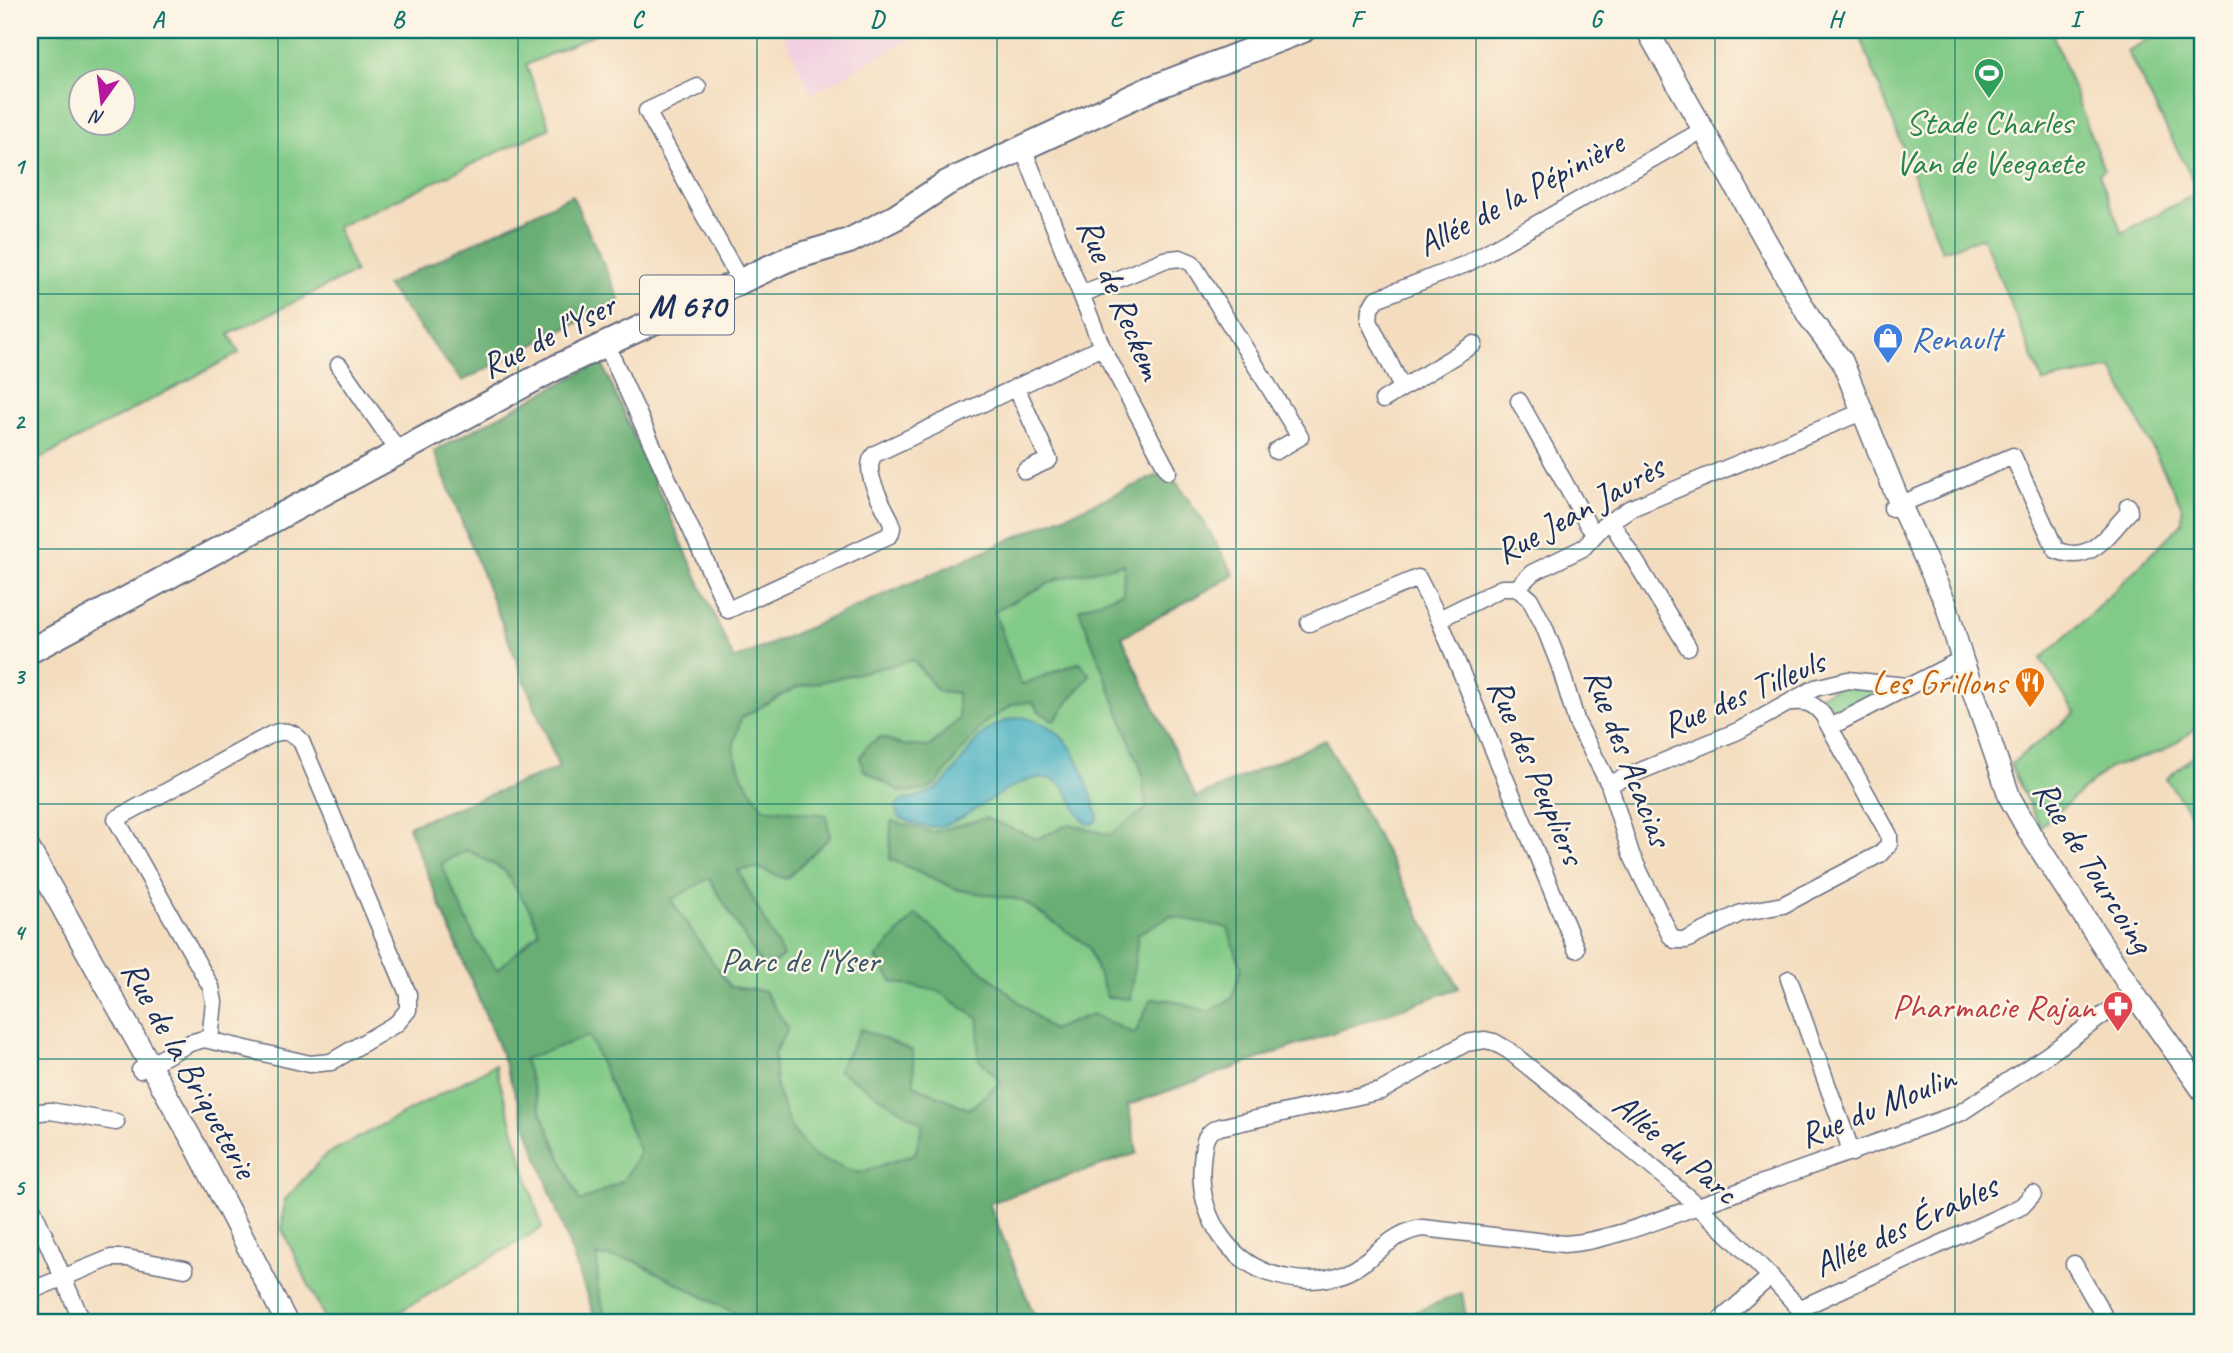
<svg xmlns="http://www.w3.org/2000/svg" width="2233" height="1353" viewBox="0 0 2233 1353" font-family="Caveat,sans-serif">
	<style>
		.built { fill: #f2cfe1 }
		.green { fill: #82ca87; stroke: #4e7c72; stroke-width: 2; fill-rule: evenodd }
		.forest { fill: #69ae74; stroke: #426e69; stroke-width: 2; fill-rule: evenodd }
		.water { fill: #43afc1; stroke: #2f6f90; stroke-width: 2 }
		.lines { fill: none; stroke-linecap: round; stroke-linejoin: round }
		.street-casing { stroke: #676c80; stroke-width: 19 }
		.secondary-casing { stroke: #676c80; stroke-width: 24 }
		.primary-casing { stroke: #676c80; stroke-width: 28 }
		.street { stroke: #fff; stroke-width: 16 }
		.secondary { stroke: #fff; stroke-width: 21 }
		.primary { stroke: #fff; stroke-width: 24 }
		.grid { fill: none; stroke: #0f766e; stroke-width: 2; stroke-opacity: 0.55 }
		.labels { text-anchor: middle; stroke-width: 5; stroke-linejoin: round; paint-order: stroke }
		.shield { fill: #fcf5e5; stroke: #5e6a86; stroke-width: 2 }
		.shield-label { font-size: 33px; font-weight: bold; fill: #1b2f5e }
		.leisure-label { font-size: 35px; fill: #27864d; stroke: #fcf5e5 }
		.street-label { font-size: 35px; fill: #1b2f5e; stroke: #fcf5e5 }
		.shop-label { font-size: 35px; fill: #366cbe; stroke: #fcf5e5; text-anchor: start }
		.food-label { font-size: 35px; fill: #c56008; stroke: #fcf5e5; text-anchor: end }
		.park-label { font-size: 35px; fill: #355668; stroke: #fcf5e5 }
		.health-label { font-size: 35px; fill: #be3a42; stroke: #fcf5e5; text-anchor: end }
		.neatline { fill: none; stroke: #0f766e; stroke-width: 2.5 }
		.grid-label { font-size: 23px; text-anchor: middle; font-weight: bold; fill: #0f766e }
	</style>
	<rect width="100%" height="100%" fill="#fcf5e5"/>
	<filter id="ink" filterUnits="userSpaceOnUse"><feTurbulence type="fractalNoise" baseFrequency=".0143" numOctaves="2"/><feDisplacementMap in="SourceGraphic" scale="14" xChannelSelector="R" yChannelSelector="G"/><feConvolveMatrix kernelMatrix="1 2 1 2 8 2 1 2 1" color-interpolation-filters="sRGB"/></filter>
	<filter id="wash" filterUnits="userSpaceOnUse"><feTurbulence type="fractalNoise" baseFrequency=".00686" numOctaves="4" result="noise"/><feDisplacementMap in="SourceGraphic" scale="28" xChannelSelector="R" yChannelSelector="G"/><feGaussianBlur stdDeviation="1.57" result="paint"/><feColorMatrix in="noise" values="0 0 0 0 0 0 0 0 0 0 0 0 0 0 0 0 0 1.4 0 .05"/><feComposite in="paint" operator="in"/></filter>
	<g filter="url(#wash)">
		<rect width="100%" height="100%" fill="#f4ddbf"/>
		<path class="built" d="M782,30H922L903,43L811,94Z"/>
		<path class="green" d="M30,30H603L526,65L550,128L337,227L355,272L229,334L239,353L30,464ZM80,80H122V122H80Z
			M1858,30H2051L2104,170L2099,173L2122,233L2199,192L2127,51L2166,30H2203V724L2163,751L2109,768L2040,827L2010,765L2075,713L2041,659L2096,609L2182,523V507L2112,368L2043,382L1983,237L1942,251Z
			M601,362L734,660L1168,471L1204,522L1234,575L1122,637L1196,798L1325,740L1459,988L1128,1105L1137,1153L989,1203L1037,1323H597L501,1053L408,826L559,768L434,451Z
			M1840,686L1873,688L1876,695C1859,704 1839,722 1822,704L1820,695Z
			M2203,748V824L2199,826L2166,779Z
			M495,1065L542,1228L380,1323H327L282,1229L284,1201L325,1155Z"/>
		<path class="forest" d="M572,195L620,301L462,381L386,285Z
			M601,362L734,660L1168,471L1204,522L1234,575L1122,637L1196,798L1325,740L1459,988L1128,1105L1137,1153L989,1203L1037,1323H723L738,1315L633,1260L597,1256L598,1289L607,1323H597L501,1053L408,826L559,768L434,451ZM1124,564L1123,592L1079,609L1142,772L1146,809L1109,835L1070,824L1037,839L986,818L933,832L891,821L890,859L959,890L1021,900L1088,946L1107,997L1130,999L1138,934L1170,916L1228,928L1241,968L1232,998L1209,1012L1171,1000L1151,999L1135,1034L1092,1014L1052,1030L916,914L876,958L893,982L938,991L979,1019L978,1058L1001,1082L969,1109L914,1085L913,1051L861,1029L838,1070L923,1124L915,1154L859,1173L813,1156L790,1126L776,1087L774,1054L788,1028L764,991L730,987L671,900L709,878L764,970L783,956L738,870L758,868L786,879L830,837L826,815L763,808L742,776L733,748L741,718L795,688L913,660L938,691L957,693L959,719L929,747L903,745L881,737L868,745L860,758L864,770L901,792L927,790L938,782L983,724L1014,704L1032,702L1041,713L1054,721L1090,675L1080,662L1021,685L994,611L1060,578ZM467,850L504,870L531,912L539,932L497,970L476,940L441,864ZM589,1036L640,1152L623,1181L580,1202L541,1112L524,1059Z
			M1462,1293L1467,1323H1388Z"/>
		<path class="water" d="M1021,717C1076,727 1082,771 1098,816L1097,820L1092,824L1086,823C1073,811 1072,788 1054,780C1021,766 971,821 940,826C926,829 909,823 898,816L896,808L898,803C911,796 927,797 939,787C972,759 970,725 1021,717Z"/>
	</g>
	<g filter="url(#ink)">
		<g class="lines">
			<g class="street-casing">
				<path id="street" d="M698,87L647,111L740,281
					M1023,148L1102,347L1168,471
					M1082,294L1164,260L1180,258L1192,263L1300,437L1276,451
					M606,344L728,610L890,535L892,528L891,521C883,504 860,469 875,454L1102,347
					M339,365L399,452
					M1016,387L1049,460L1025,471
					M1402,388L1369,321L1370,309L1376,299L1466,264L1703,130
					M1383,400L1474,344
					M1519,401L1588,525L1595,534
					M1892,508L2013,456L2056,550C2091,565 2107,535 2129,512L2128,506
					M1610,520L1688,647
					M1517,588L1530,599L1544,626L1559,664L1577,723L1609,784L1631,854L1670,935L1675,940H1686L1741,913L1783,905L1880,854L1889,844V835L1823,715C1814,704 1808,701 1793,702
					M1517,588L1532,573L1583,548L1602,527L1629,509L1864,411
					M1439,619L1576,949
					M1309,623L1418,578L1439,619L1502,588H1517
					M1830,727L1962,659
					M1609,784L1738,731L1815,688L1848,680L1906,686
					M1789,979L1852,1153
					M140,1070L190,1043L204,1039L310,1064L331,1062L397,1023L408,1010V994L301,741C294,732 284,729 272,734L116,819L211,987L214,1002L210,1040
					M30,1113L50,1111L116,1122
					M30,1203L83,1323
					M2074,1264L2108,1323
					M30,1291L111,1258H127L185,1269
					M1799,1309L2008,1213L2022,1206L2033,1194
					M1717,1323L1771,1276
					M1811,1323C1725,1217 1613,1136 1508,1050L1494,1042L1485,1040L1466,1043L1381,1091L1220,1127C1203,1132 1204,1144 1202,1161C1197,1217 1230,1268 1288,1278C1314,1283 1342,1279 1364,1262C1383,1248 1398,1231 1423,1228L1564,1244C1608,1242 1671,1215 1715,1200L1960,1113L2046,1056L2134,993"/>
			</g>
			<g class="secondary-casing">
				<path id="secondary" d="M1647,30L1809,317L1842,361L1900,504L1946,604L1962,659L2010,798L2031,835L2141,1004L2203,1091
					M30,850L196,1147L287,1323"/>
			</g>
			<g class="primary-casing">
				<path id="primary" d="M30,651L557,367L788,259L849,241L896,217L947,183L1150,89L1303,30"/>
			</g>
			<use href="#street" class="street"/>
			<use href="#secondary" class="secondary"/>
			<use href="#primary" class="primary"/>
		</g>
	</g>
	<path class="grid" d="M278,30V1323M518,30V1323M757,30V1323M997,30V1323M1236,30V1323M1476,30V1323M1715,30V1323M1955,30V1323M30,294H2203M30,549H2203M30,804H2203M30,1059H2203"/>
	<defs>
		<g id="stadium-pin" transform="scale(1.575)"><path d="M0 17L-7.5 6A9.5 9.5 0 1 1 7.5 6Z" fill="#2e9e5b" stroke="#fcf5e5"/><path d="M0-5a6.5 5 0 1 0 0 10a6.5 5 0 1 0 0-10ZM-3.5-1.8h7v3.6h-7Z" fill="#fff"/></g>
		<g id="shop-pin" transform="scale(1.575)"><path d="M0 17L-7.5 6A9.5 9.5 0 1 1 7.5 6Z" fill="#3f7fe0" stroke="#fcf5e5"/><path d="M-5-2.5h2.3a2.7 3.5 0 0 1 5.4 0H5L5.5 6h-11ZM-1.5-2.5h3a1.5 2.3 0 0 0-3 0Z" fill="#fff"/></g>
		<g id="restaurant-pin" transform="scale(1.575)"><path d="M0 17L-7.5 6A9.5 9.5 0 1 1 7.5 6Z" fill="#e8710a" stroke="#fcf5e5"/><path d="M-5-6h1v4h1v-4h1v4h1v-4h1v5L-1.5 .5V6h-2V.5L-5-1ZM5-6V6H3V1.5H1.5Q1.5-4 5-6Z" fill="#fff"/></g>
		<g id="pharmacy-pin" transform="scale(1.575)"><path d="M0 17L-7.5 6A9.5 9.5 0 1 1 7.5 6Z" fill="#e0444e" stroke="#fcf5e5"/><path d="M-2-6h4v4h4v4h-4v4h-4v-4h-4v-4h4Z" fill="#fff"/></g>
	</defs>
	<g fill-rule="evenodd">
		<use href="#stadium-pin" x="1989" y="73"/>
		<use href="#shop-pin" x="1888" y="338"/>
		<use href="#restaurant-pin" x="2030" y="682"/>
		<use href="#pharmacy-pin" x="2118" y="1006"/>
	</g>
	<g class="labels">
		<rect class="shield" x="640" y="275.5" width="94" height="59" rx="5"/>
		<g class="shield-label">
			<text x="687" y="317">M 670</text>
		</g>
		<g class="leisure-label">
			<text x="1989" y="134">Stade Charles<tspan x="1989" dy="40">Van de Veegaete</tspan></text>
		</g>
		<g class="street-label">
			<text transform="translate(1520 193) rotate(-28)" y="12">Allée de la Pépinière</text>
			<text transform="translate(1121 298) rotate(67)" y="12">Rue de Reckem</text>
			<text transform="translate(548 335) rotate(-27)" y="12">Rue de l'Yser</text>
			<text transform="translate(1579 509) rotate(-29)" y="12">Rue Jean Jaurès</text>
			<text transform="translate(1743 693) rotate(-23)" y="12">Rue des Tilleuls</text>
			<text transform="translate(1629 757) rotate(69)" y="12">Rue des Acacias</text>
			<text transform="translate(1537 771) rotate(67)" y="12">Rue des Peupliers</text>
			<text transform="translate(2094 866) rotate(58)" y="12">Rue de Tourcoing</text>
			<text transform="translate(190 1069) rotate(61)" y="12">Rue de la Briqueterie</text>
			<text transform="translate(1877 1106) rotate(-22)" y="12">Rue du Moulin</text>
			<text transform="translate(1676 1148) rotate(40)" y="12">Allée du Parc</text>
			<text transform="translate(1905 1225) rotate(-25)" y="12">Allée des Érables</text>
		</g>
		<g class="shop-label">
			<text x="1911" y="350">Renault</text>
		</g>
		<g class="food-label">
			<text x="2007" y="694">Les Grillons</text>
		</g>
		<g class="park-label">
			<text x="800" y="972">Parc de l'Yser</text>
		</g>
		<g class="health-label">
			<text x="2095" y="1018">Pharmacie Rajan</text>
		</g>
	</g>
	<rect width="2233" height="1353" fill="none" stroke="#fcf5e5" stroke-width="77"/>
	<g transform="translate(102 102) rotate(194)"><circle r="33" fill="#fcf5e5" stroke="#a2a6af" stroke-width="2"/>
	<path d="M0-5L12 26L0 18L-12 26Z" fill="#b5179e"/>
	<text y="-10" font-size="19" font-weight="bold" text-anchor="middle" fill="#1b2f5e">N</text>
	</g>
	<rect x="38" y="38" width="2156" height="1276" class="neatline"/>
	<g class="grid-label">
		<text x="158" y="27">A</text>
		<text x="398" y="27">B</text>
		<text x="637" y="27">C</text>
		<text x="877" y="27">D</text>
		<text x="1116" y="27">E</text>
		<text x="1356" y="27">F</text>
		<text x="1596" y="27">G</text>
		<text x="1835" y="27">H</text>
		<text x="2075" y="27">I</text>
		<text x="19" y="174">1</text>
		<text x="19" y="429">2</text>
		<text x="19" y="684">3</text>
		<text x="19" y="940">4</text>
		<text x="19" y="1195">5</text>
	</g>
</svg>
